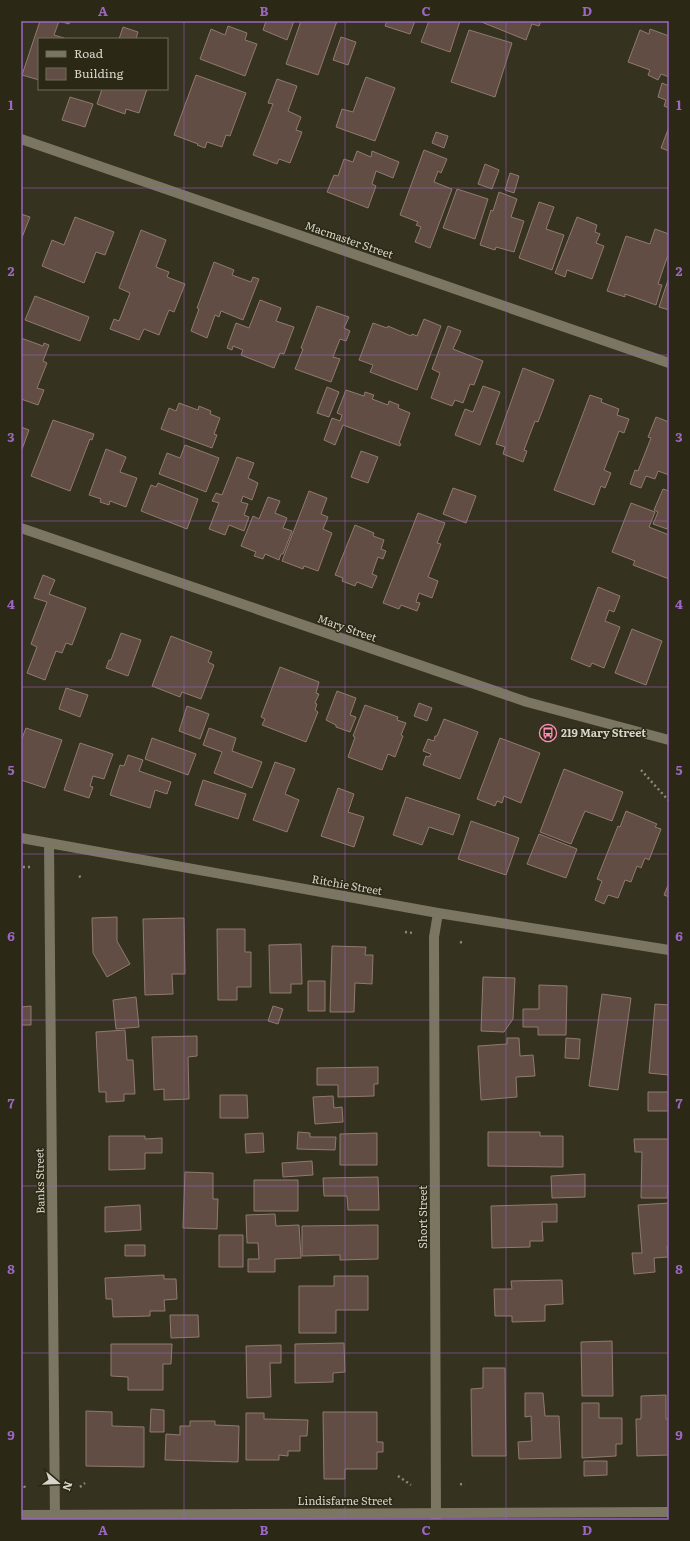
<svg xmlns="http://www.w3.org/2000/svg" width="690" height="1541" viewBox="0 0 690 1541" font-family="Literata,serif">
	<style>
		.building { fill: #614d44; stroke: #907a70 }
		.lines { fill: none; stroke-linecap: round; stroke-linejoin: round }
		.path { stroke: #8c897b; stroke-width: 2.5; stroke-dasharray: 2 3; stroke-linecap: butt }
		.minor { stroke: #7a7662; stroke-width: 10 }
		.tertiary { stroke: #7a7662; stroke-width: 10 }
		.grid { fill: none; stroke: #9b67c3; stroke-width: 1; stroke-opacity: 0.55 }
		.labels { text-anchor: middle; stroke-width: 3; stroke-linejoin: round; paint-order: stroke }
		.street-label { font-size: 11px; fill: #d7d5ca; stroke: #2c2816 }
		.poi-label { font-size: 11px; font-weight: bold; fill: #d7d5ca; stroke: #2c2816; text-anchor: start }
		.neatline { fill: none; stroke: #9b67c3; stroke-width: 1.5 }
		.grid-label { font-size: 13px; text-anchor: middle; font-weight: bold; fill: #9b67c3 }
	</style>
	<rect width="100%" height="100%" fill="#363220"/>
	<path class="building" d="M40,21H70L69,24L59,21L54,35L67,39H39V80L22,75Z
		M266,21H294L287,40L263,30Z
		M301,21H337L318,75L286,64Z
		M387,21H415L410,34L385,26Z
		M429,21H460L450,52L421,42Z
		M479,21H541L539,26L532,24L526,40Z
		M228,26L247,33L245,40L257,44L245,76L200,59L211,29L225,35Z
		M123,27L138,32L136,39H119Z
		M650,29L669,36V77L661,74L658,80L648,75L650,70L628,62L640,30L649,34Z
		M469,30L512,43L495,97L451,82Z
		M341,37L356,42L348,65L333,60Z
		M196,75L246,93L230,136L226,135L222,147L207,142L205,148L197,145L198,144L174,135Z
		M366,77L395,88L375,141L336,127L342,109L353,112Z
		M277,79L297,86L288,111L301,117L296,130L302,132L290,163L279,159L277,164L253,155L273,104L268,103Z
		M662,83L669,86V108L664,106L666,100L658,97Z
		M102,89H147L139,113L126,109L125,114L97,104Z
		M70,97L93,104L85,127L62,120Z
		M669,127V151L661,148Z
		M436,132L448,136L444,148L432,143Z
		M424,150L447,159L441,173L438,171L434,182L452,189L430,248L415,242L421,227L416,225L418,222L400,215Z
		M357,151L371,157L372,151L399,162L393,178L376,171L372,184L376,186L368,208L327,192L334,175L338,176L344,159L353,162Z
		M485,164L499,170L492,189L478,184Z
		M510,173L519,176L514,193L505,190Z
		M457,189L488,199L475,239L443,228Z
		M499,192L517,199L511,217L524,221L514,252L496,247L495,250L480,245L491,210L493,211Z
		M539,202L554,207L546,229L564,235L552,270L519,258Z
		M21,214L30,217L21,240Z
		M75,217L114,232L105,255L96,252L84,283L42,266L52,240L64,245Z
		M577,217L597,225L595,232L600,234L596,243L604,246L592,279L567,270L565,277L555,273Z
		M655,229L669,234V252L658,284L662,285L656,305L625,294V297L607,291L626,236L650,244Z
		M141,230L166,240L156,267L169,272L167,277L185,284L174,312L169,310L159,335L144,329L139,340L110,329L114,319L119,321L130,293L119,288Z
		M214,262L234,270L232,275L251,282L253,277L259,279L243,320L221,311L219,317L215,315L207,338L191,331L199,309L197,308Z
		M669,277V310L659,307Z
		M35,296L89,317L80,341L25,320Z
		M260,300L281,308L276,321L294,327L284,354L280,353L274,368L241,355L243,350L233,346L232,350L227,348L236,323L249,328Z
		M317,306L349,317L344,328L350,331L346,341L340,339L333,357L340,359L331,382L295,369L303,349L301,348Z
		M424,319L441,326L417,390L370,372L373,365L359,360L373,323L387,328L388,326L411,336L412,334L417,336Z
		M448,326L461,331L453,349L483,361L474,385L470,384L463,403L455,400L452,406L431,398L440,373L432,369Z
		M21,338L43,346L44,343L49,345L43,361L47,363L37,388L44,390L38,405L21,399Z
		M523,368L554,380L538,422L535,421L524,450L527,451L523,462L503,454L505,447L496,444Z
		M483,386L500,392L480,445L455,435L465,409L473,412Z
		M327,387L339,392L329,417L317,413Z
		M346,390L364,396L365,392L374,395L372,399L388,405L389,401L399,405L398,408L410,413L399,443L401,444L400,446L343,425L335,445L324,440L332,418L340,421L342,415L337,413Z
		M590,395L602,399L601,402L619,409L617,415L629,419L624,433L619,431L604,470L611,473L605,488L601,486L594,505L554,490Z
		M179,403L198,410L199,406L211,411L210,414L220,418L214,434L217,435L212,448L161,429L169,408L176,411Z
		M656,417L669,422V475L658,471L655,479L646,476L641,488L630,484L635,470L638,471L651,438L648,437Z
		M53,420L94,434L92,440L90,439L70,491L31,476Z
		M21,427L29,430L21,452Z
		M185,445L219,458L206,492L159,474L167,453L180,458Z
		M106,449L126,457L120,472L137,478L126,507L110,501L109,505L100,502L101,499L89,495Z
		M361,451L378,457L368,483L351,477Z
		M237,457L254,463L248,478L258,483L252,500L243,496L241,502L248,504L244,515L249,517L244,531L229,525L225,535L209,529L219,503L212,501L216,493L222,495Z
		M158,483L198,499L187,529L141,511L151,485L156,487Z
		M453,488L476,496L466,523L443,514Z
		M663,489L669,491V525L667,529L653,524L658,512L654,510Z
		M309,491L327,498L321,514L328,517L323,529L332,533L318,571L304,566L303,569L282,561Z
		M268,497L280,501L275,513L287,518L283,528L292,531L283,554H281L279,560L265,554L263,559L254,556L256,552L241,546L253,516L259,519Z
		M631,503L655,512L649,527L669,535V579L633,565L635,561L612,552Z
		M418,513L445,523L437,543L441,544L428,577L438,581L432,598L419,593L416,602L420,603L417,611L401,605L399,609L383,603Z
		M355,525L374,533L373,536L384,540L381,549L386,551L383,559L378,557L372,574L377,576L372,588L357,582L355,586L342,581L343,578L335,575Z
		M43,575L55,580L49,594L86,608L72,645L66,643L62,653L56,651L45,680L27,673L37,647L31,644L47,602L34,598Z
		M598,587L620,596L614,612L609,610L605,621L620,627L604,668L592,663L590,667L571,659Z
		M632,629L662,641L646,685L615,673Z
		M121,633L141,640L128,676L106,668L109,660H111Z
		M171,636L212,652L208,662L214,665L201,699L182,692L180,697L152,686Z
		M280,667L319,682L316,693L319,694L315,703L317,704L315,710L318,712L306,742L262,725L265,719L261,717Z
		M66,688L88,695L80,717L59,709Z
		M337,691L356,698L350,715L356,717L350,732L336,727V725L326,720Z
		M419,703L432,708L427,721L414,716Z
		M365,705L398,717L397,720L406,723L401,735L403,736L395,757L388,754L382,770L348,757L355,737L353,736Z
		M187,706L209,714L200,739L179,731Z
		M444,719L478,732L460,779L423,765L426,756L429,757L431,754L423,751L428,739L434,741L435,736H437Z
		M26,728L62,740L45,788L21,780V741Z
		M209,728L236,738L232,751L262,762L252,788L214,773L222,752L203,745Z
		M152,738L196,754L188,775L145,759Z
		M500,738L540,753L521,803L504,796L502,803L497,801L495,806L477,799Z
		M80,743L113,754L104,779L93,776L90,786L93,787L89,798L64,790Z
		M128,755L143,760L139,771L171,782L167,794L155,790L150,808L110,795L120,765L124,766Z
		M275,762L295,769L285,794L299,800L287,832L253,820Z
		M564,769L623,792L612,821L585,811L571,844L540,832Z
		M203,780L246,794L238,819L195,805Z
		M338,788L354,794L348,812L364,817L354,847L321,836Z
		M406,797L460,815L453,835L429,827L422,845L393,835Z
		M626,811L657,824L655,827L661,829L649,860L645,858L641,868L637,866L631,882L625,880L618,898L608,895L604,904L595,900L602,881L597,879L618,826L620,827Z
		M471,821L519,838L506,875L458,859Z
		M539,834L577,849L566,878L527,864Z
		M669,883V897L664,895Z
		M117,917V941L130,964L107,977L93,953L92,918Z
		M184,918L185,974H172L173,994L145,995L143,919Z
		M217,929H245V952H251V987H237V1000H218Z
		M301,944L302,984H291V993H270L269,945Z
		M332,946L366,947L365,955H373L372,984L355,983L354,1012H330Z
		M483,977L515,978L513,1019L504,1032L481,1031Z
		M308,981H325V1011H308Z
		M539,985L567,986L566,1035H538V1027H523V1009H539Z
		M602,994L631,998L618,1090L589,1086Z
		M136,997L139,1027L116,1029L113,1000Z
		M655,1004L669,1005V1075L649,1073Z
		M31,1006V1025H21V1007Z
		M273,1006L283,1009L278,1024L268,1021Z
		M125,1030L127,1060H133L135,1094H124V1101L106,1102V1092H99L96,1032Z
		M197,1036V1056L188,1057L189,1099L164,1100V1089L154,1090L152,1037Z
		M507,1038H519L520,1056L533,1055L535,1076L516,1077L517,1097L481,1100L478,1046L507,1044Z
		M566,1038L580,1039L579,1059L565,1058Z
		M378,1067V1084H374V1096L338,1097V1085H317V1068Z
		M648,1092H669V1111H648Z
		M220,1095H247L248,1118H220Z
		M333,1096L334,1108L342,1107L343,1122L315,1124L313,1097Z
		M298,1132L310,1133V1137H336L335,1150L297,1149Z
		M488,1132H540V1136H563V1167L488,1166Z
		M263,1133L264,1152L246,1153L245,1134Z
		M377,1133V1165H340V1134Z
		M109,1136H145V1139L162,1138V1153H145V1169L109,1170Z
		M634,1139H669V1184H668L667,1198H641L642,1152H635Z
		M312,1161L313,1175L283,1177L282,1163Z
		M185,1172L213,1173V1199H218L217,1229L183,1228Z
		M585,1174V1197L552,1198L551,1176Z
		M378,1177L379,1210H348L347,1196H324L323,1178Z
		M254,1180H298V1211H254Z
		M669,1203V1246H667L668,1257L654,1258L655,1272L634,1274L632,1253H642L638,1205Z
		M557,1204V1222H542L543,1241H530V1247L492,1248L491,1206Z
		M140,1205L141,1230L105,1232V1207Z
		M275,1214L276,1226L299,1225L301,1258L275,1259V1272H248V1259H259L258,1243H247L246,1215Z
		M378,1225V1259L340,1260V1255L302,1256V1226Z
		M219,1235H243V1267H219Z
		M125,1245H145V1256H125Z
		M164,1275V1279H176L177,1299L164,1300L165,1311H150V1316L113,1317L112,1299H106L105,1278Z
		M334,1276H368V1310H336V1333H299V1286H334Z
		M562,1280L563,1304L545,1305V1321L512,1322V1316H495L494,1289H512L511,1281Z
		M170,1315H198L199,1337L171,1338Z
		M612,1341L613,1396H582L581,1342Z
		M344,1343L345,1372L333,1373V1382L295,1383V1344Z
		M111,1344H172L171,1364H163V1390H128V1377L111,1376Z
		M281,1345V1363H270L271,1397L247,1398L246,1346Z
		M483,1368H505L506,1456H472L471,1389L483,1388Z
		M525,1393H543L545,1416H559L561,1458L519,1459L518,1442L532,1441L531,1416L525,1417Z
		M666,1395V1419H669V1455L637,1456L636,1419H641V1396Z
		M582,1403H599V1418H622V1444H616V1456L582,1458Z
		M151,1409L164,1410V1432H150Z
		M86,1411L112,1412V1426L144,1427V1467L86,1466Z
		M323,1412H377V1442H383V1452H377V1469H345V1479H324Z
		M246,1413H264V1419L308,1420L307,1436H300V1451H288V1456L279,1455V1460H246Z
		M190,1421H215V1425L239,1426L238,1462L165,1460L166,1434L180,1435V1426H190Z
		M584,1461H607V1475L584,1476Z"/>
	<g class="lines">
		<path class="path" d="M641,770L669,801
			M23,867H30
			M79,876L82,878
			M405,932L413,933
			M460,942L464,943
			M398,1476L411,1485
			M460,1484L465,1485
			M24,1486L26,1489
			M80,1487L85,1483"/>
		<path class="minor" d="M21,139L669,363
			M21,528L527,702L669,740
			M21,838L438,913L669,950
			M49,843L55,1520
			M436,1520L434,937L438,913"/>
		<path class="tertiary" d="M21,1515L669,1512"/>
	</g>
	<path class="grid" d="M184,21V1520M345,21V1520M506,21V1520M21,188H669M21,355H669M21,521H669M21,687H669M21,854H669M21,1020H669M21,1186H669M21,1353H669"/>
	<defs>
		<g id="bus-ring" transform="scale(0.9)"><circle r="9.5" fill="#2c2816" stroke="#ff8eb9" stroke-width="1.5"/><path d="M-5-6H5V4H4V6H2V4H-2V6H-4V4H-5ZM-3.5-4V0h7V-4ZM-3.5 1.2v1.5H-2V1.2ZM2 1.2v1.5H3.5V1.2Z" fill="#ff8eb9"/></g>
	</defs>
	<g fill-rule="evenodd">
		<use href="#bus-ring" x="548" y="733"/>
	</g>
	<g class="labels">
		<g class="street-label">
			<text transform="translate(349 240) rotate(19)" y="4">Macmaster Street</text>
			<text transform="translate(347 628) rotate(19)" y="4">Mary Street</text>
			<text transform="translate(347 885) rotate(10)" y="4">Ritchie Street</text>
			<text transform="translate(40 1181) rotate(-91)" y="4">Banks Street</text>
			<text transform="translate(423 1217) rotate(-90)" y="4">Short Street</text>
			<text x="345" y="1505">Lindisfarne Street</text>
		</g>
		<g class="poi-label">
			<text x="561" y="737">219 Mary Street</text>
		</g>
	</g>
	<rect width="690" height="1541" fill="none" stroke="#2c2816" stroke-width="44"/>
	<rect x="38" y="38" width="130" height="52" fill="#2c2816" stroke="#706d5e"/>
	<rect x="46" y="51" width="20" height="6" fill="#7a7662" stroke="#706d5e"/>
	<text x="74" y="58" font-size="12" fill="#d7d5ca">Road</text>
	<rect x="46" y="68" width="20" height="12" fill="#614d44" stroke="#706d5e"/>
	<text x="74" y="78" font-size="12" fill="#d7d5ca">Building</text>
	<g transform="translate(58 1483) rotate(109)" stroke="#2c2816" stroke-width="3" paint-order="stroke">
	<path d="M0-3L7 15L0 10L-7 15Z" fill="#d7d5ca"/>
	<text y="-6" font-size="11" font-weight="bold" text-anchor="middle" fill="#d7d5ca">N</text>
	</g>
	<rect x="22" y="22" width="646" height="1497" class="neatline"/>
	<g class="grid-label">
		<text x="103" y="16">A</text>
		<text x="264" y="16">B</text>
		<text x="426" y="16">C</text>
		<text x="587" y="16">D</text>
		<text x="11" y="110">1</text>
		<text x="679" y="110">1</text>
		<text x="11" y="276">2</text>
		<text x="679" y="276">2</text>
		<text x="11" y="442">3</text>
		<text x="679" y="442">3</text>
		<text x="11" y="609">4</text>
		<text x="679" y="609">4</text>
		<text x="11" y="775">5</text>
		<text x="679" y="775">5</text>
		<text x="11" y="941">6</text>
		<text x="679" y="941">6</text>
		<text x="11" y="1108">7</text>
		<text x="679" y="1108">7</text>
		<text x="11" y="1274">8</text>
		<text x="679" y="1274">8</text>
		<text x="11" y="1440">9</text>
		<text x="679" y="1440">9</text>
		<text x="103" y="1535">A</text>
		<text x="264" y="1535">B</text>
		<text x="426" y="1535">C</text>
		<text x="587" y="1535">D</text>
	</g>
</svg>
